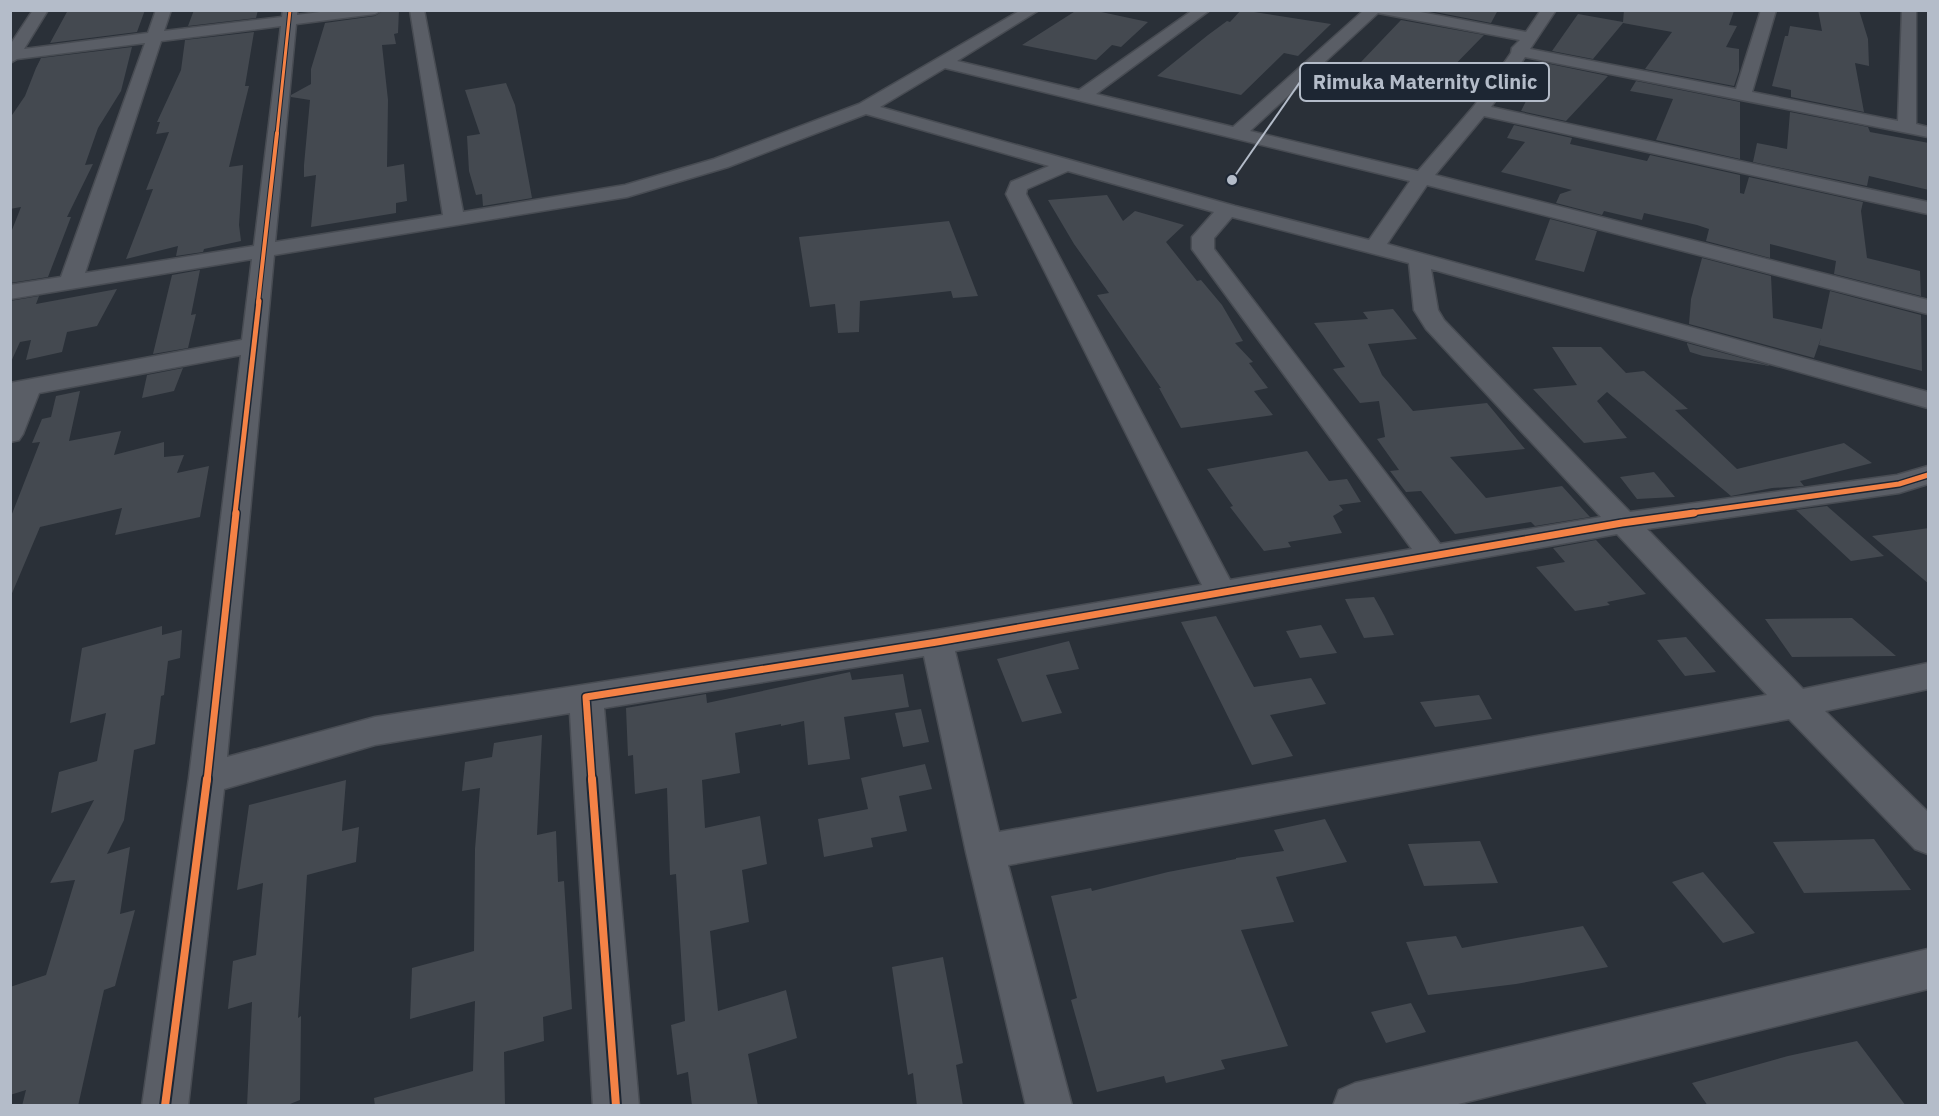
<svg xmlns="http://www.w3.org/2000/svg" width="1939" height="1116" viewBox="0 0 1939 1116" font-family="'IBM Plex Sans',sans-serif">
	<style>
		.building { fill: #444950 }
		.lines { fill: none; stroke-linecap: round; stroke-linejoin: round }
		.minor-casing { stroke: #484c53; stroke-width: 3 }
		.minor { fill: #5a5e66; fill-rule: evenodd }
		.cycleway-far4-casing { stroke: #1d2633; stroke-width: 5 }
		.cycleway-far3-casing { stroke: #1d2633; stroke-width: 6 }
		.cycleway-far2-casing { stroke: #1d2633; stroke-width: 8 }
		.cycleway-far1-casing { stroke: #1d2633; stroke-width: 10 }
		.cycleway-casing { stroke: #1d2633; stroke-width: 12 }
		.cycleway-far4 { stroke: #f48246; stroke-width: 3 }
		.cycleway-far3 { stroke: #f48246; stroke-width: 4 }
		.cycleway-far2 { stroke: #f48246; stroke-width: 5 }
		.cycleway-far1 { stroke: #f48246; stroke-width: 7 }
		.cycleway { stroke: #f48246; stroke-width: 8 }
		.leader { fill: none; stroke: #b4bcc9; stroke-width: 2 }
		.callout-dot { fill: #b4bcc9; stroke: #1d2633; stroke-width: 2 }
		.callout { fill: #1d2633; stroke: #b4bcc9; stroke-width: 2 }
		.callout-label { font-size: 20px; text-anchor: middle; font-weight: bold; fill: #b4bcc9 }
	</style>
	<rect width="100%" height="100%" fill="#2a3038"/>
	<path class="building" d="M68,10H145L137,32L50,43Z
		M194,10H258L256,18L188,26Z
		M384,10H399L398,33L394,34L396,44L382,45L388,100L387,167L404,164L407,201L396,203V213L311,227L316,175L304,177V165L310,100L291,97V95L311,84V69L325,23L375,16Z
		M1077,10H1092L1148,22L1121,47L1112,45L1096,60L1022,45Z
		M1241,10L1331,24L1298,56L1284,53L1241,95L1157,76L1208,35L1227,21L1230,22Z
		M1425,10H1498L1491,23Z
		M1624,10L1734,11L1729,25L1737,26L1726,47L1739,49V71L1734,86L1645,69L1672,32L1623,23L1593,59L1552,51L1578,14L1623,22Z
		M1818,10H1859L1868,39L1869,66L1855,63L1864,112L1791,97V90L1772,86L1785,36H1788L1790,26L1822,31Z
		M1401,20L1484,35L1440,80L1361,62Z
		M254,32L245,86H249L229,167L243,165L239,225L241,241L204,249L203,252L176,256L178,246L126,259L153,189L146,190L169,132L156,134L160,122H157L181,70L185,40Z
		M132,47L121,91L98,128L85,165L93,164L67,217H71L48,277L10,283V235L21,207L10,209V118L25,96L36,68L41,58Z
		M1545,63L1608,76L1566,121L1521,111Z
		M1636,81L1740,102V159L1656,140L1673,99L1630,91Z
		M506,83L515,105L532,198L483,206L482,194L476,195L469,171L467,136L480,134L465,90Z
		M1790,112L1868,127L1870,132L1929,143V190L1869,176L1867,186L1753,162L1757,143L1787,149Z
		M1514,125L1572,138L1570,144L1647,161L1650,155L1740,175V193L1744,194L1749,177L1863,202L1861,211L1867,258L1920,271L1921,296L1834,274L1836,261L1770,244V258L1706,241L1709,229L1697,225L1644,213L1642,220L1604,211L1602,215L1556,203L1560,194L1572,190L1501,172L1525,142L1507,138Z
		M1107,195L1123,221L1135,211L1184,225L1166,242L1197,281L1201,280L1222,305L1243,341L1235,343L1253,362L1249,363L1268,388L1254,391L1273,415L1181,428L1159,388H1161L1097,295L1109,293L1074,244L1048,200Z
		M1550,219L1597,231L1584,272L1535,260Z
		M949,221L978,296L953,298L951,291L860,301L859,332L838,333L835,304L810,307L799,237Z
		M1702,258L1771,276L1773,318L1822,329L1830,291L1921,315L1922,371L1819,345L1821,338L1814,358L1689,324L1691,299Z
		M200,270L191,315L196,314L188,348L153,354L172,275Z
		M117,289L97,326L67,332L62,352L26,360L31,340L20,342L10,364V301L39,296L36,304Z
		M1393,309L1417,339L1368,344L1382,375L1408,405L1413,411L1487,403L1525,449L1450,457L1486,498L1562,486L1590,517L1535,526L1531,522L1455,534L1421,491L1406,492L1390,471L1399,470L1377,439L1385,437L1379,401L1360,403L1333,369L1345,367L1314,323L1368,319L1363,312Z
		M1687,344V343L1771,366L1703,356L1690,352Z
		M1552,347H1601L1626,373L1644,371L1688,409L1675,410L1737,469L1844,443L1872,463L1800,481L1804,486L1772,488L1731,496L1607,392L1597,401L1627,438L1584,443L1533,389L1577,385Z
		M183,368L174,391L142,398L147,375Z
		M80,391L69,441L121,431L114,455L164,442V457L184,455L177,473L209,466L200,517L115,535L122,508L40,527L10,598V519L40,442L32,443L42,419L51,417L56,396Z
		M1307,451L1329,481L1347,479L1361,502L1339,505L1343,510L1333,516L1342,533L1288,542L1291,547L1264,551L1230,507L1233,506L1207,469Z
		M1654,472L1675,497L1637,499L1620,477Z
		M1827,506L1884,556L1851,561L1796,510Z
		M1929,528V584L1872,536Z
		M1596,540L1646,594L1607,602L1610,605L1575,611L1536,567L1565,562L1553,548Z
		M1374,597L1384,615L1394,635L1364,638L1345,599Z
		M1216,616L1254,687L1311,678L1326,704L1270,715L1293,756L1252,765L1181,622Z
		M1852,618L1896,656L1792,657L1765,619Z
		M1321,625L1337,653L1300,658L1286,631Z
		M162,626V635L182,630L180,658L168,661L164,695L161,696L155,744L134,750L124,820L107,854L130,847L120,914L135,910L115,986L104,990L78,1106H22L26,1090L10,1095V987L46,975L75,880L50,883L94,800L51,813L59,772L97,761L106,713L70,723L82,648Z
		M1686,637L1716,672L1685,676L1657,640Z
		M1069,641L1079,669L1046,675L1062,713L1022,722L997,659Z
		M850,672L852,680L903,674L909,707L844,717L850,759L808,765L804,721L781,726V724L735,733L740,773L702,780L705,828L760,816L767,864L742,870L749,922L710,931L718,1011L786,990L797,1038L748,1054L758,1106H692L688,1072L677,1075L671,1025L685,1021L676,874L670,875L667,788L635,794L633,755L628,756L626,708L706,694L707,703Z
		M1479,695L1492,719L1435,727L1420,702Z
		M921,709L929,742L903,747L895,713Z
		M542,735L537,835L556,831L558,882L564,881L572,1009L543,1017L544,1041L504,1052L505,1106H375L374,1098L473,1071L475,1001L410,1019L412,968L474,951L475,849L480,788L462,791L465,762L492,757L494,743Z
		M925,764L932,789L899,796L907,831L871,838L873,847L824,857L818,819L868,809L861,778Z
		M346,780L342,831L359,827L356,862L307,875L298,1018L301,1016L300,1100L285,1106H247L252,1002L228,1009L233,961L256,955L263,883L237,890L249,805Z
		M1325,819L1347,862L1276,877L1294,922L1241,930L1288,1046L1221,1060L1225,1069L1166,1083L1164,1076L1097,1092L1071,1000L1077,998L1051,896L1091,888L1092,891L1168,872L1236,859V858L1284,851L1274,830Z
		M1874,839L1911,890L1804,893L1773,842Z
		M1480,841L1498,883L1424,886L1408,844Z
		M1703,872L1755,933L1723,943L1672,882Z
		M1583,926L1608,967L1516,984L1428,995L1406,942L1456,936L1462,948Z
		M943,957L963,1063L956,1065L963,1106H917L913,1073L908,1075L892,967Z
		M1411,1003L1426,1032L1386,1043L1371,1012Z
		M1857,1041L1906,1106H1708L1692,1083L1788,1056Z"/>
	<g class="lines">
		<g class="minor-casing">
			<path id="minor" d="M33,10H48L24,49L148,33L156,10H171L164,31L282,17L283,10H297V15L335,10H382L375,14L296,24L275,242L443,215L410,10H424L463,212L625,185L714,159L859,104L1021,10H1039L957,61L1079,90L1193,10H1210L1096,94L1233,127L1364,10H1410L1526,32L1541,10H1556L1530,49L1736,89L1761,10H1776L1752,92L1898,121L1902,10H1916V124L1928,127V137L1525,57L1491,107L1928,202V214L1484,116L1435,175L1928,300V314L1427,185L1387,244L1928,392V408L1431,269L1438,310L1444,320L1630,512L1897,475L1928,466V484L1899,493L1647,529L1803,689L1928,663V689L1825,711L1928,812V854L1915,849L1789,719L1008,865L1072,1106H1026L966,852L924,656L604,708L639,1106H593L570,713L375,745L224,789L188,1106H142L189,778L241,355L39,393L23,434L19,440L10,442V383L242,340L252,259L10,299V285L61,277L145,43L17,59L10,63V45ZM1378,13L1520,40L1512,48L1511,53L1474,106L1418,171L1250,131ZM281,26L254,246L85,273L161,41ZM945,68L1410,181L1369,240L1235,206L880,107ZM866,114L1049,166L1011,182L1006,194L1202,585L937,630L375,717L227,757L274,255L627,197L728,167ZM1068,171L1214,212L1192,237V249L1412,549L1230,580L1026,194L1027,189ZM1232,217L1409,263L1414,310L1426,329L1601,517L1440,544L1214,249V238ZM1617,534L1767,695L999,832L955,651Z
				M1928,949V989L1450,1106H1333L1339,1090L1355,1083Z"/>
		</g>
		<use href="#minor" class="minor"/>
		<g class="cycleway-far4-casing">
			<path id="cycleway-far4" d="M277,134L290,10"/>
		</g>
		<g class="cycleway-far3-casing">
			<path id="cycleway-far3" d="M258,303L277,133"/>
		</g>
		<g class="cycleway-far2-casing">
			<path id="cycleway-far2" d="M235,514L259,301
				M1684,514L1899,484L1928,475"/>
		</g>
		<g class="cycleway-far1-casing">
			<path id="cycleway-far1" d="M207,781L236,513
				M592,781L586,697L937,642L1622,523L1694,513"/>
		</g>
		<g class="cycleway-casing">
			<path id="cycleway" d="M592,779L616,1106
				M165,1106L207,779"/>
		</g>
		<use href="#cycleway-far4" class="cycleway-far4"/>
		<use href="#cycleway-far3" class="cycleway-far3"/>
		<use href="#cycleway-far2" class="cycleway-far2"/>
		<use href="#cycleway-far1" class="cycleway-far1"/>
		<use href="#cycleway" class="cycleway"/>
	</g>
	<path class="leader" d="M1232 180L1300 82"/>
	<circle class="callout-dot" cx="1232" cy="180" r="6"/>
	<rect class="callout" x="1300" y="63" width="249" height="38" rx="6"/>
	<g class="callout-label">
		<text x="1425" y="89">Rimuka Maternity Clinic</text>
	</g>
	<rect width="1939" height="1116" fill="none" stroke="#b4bcc9" stroke-width="24"/>
</svg>
